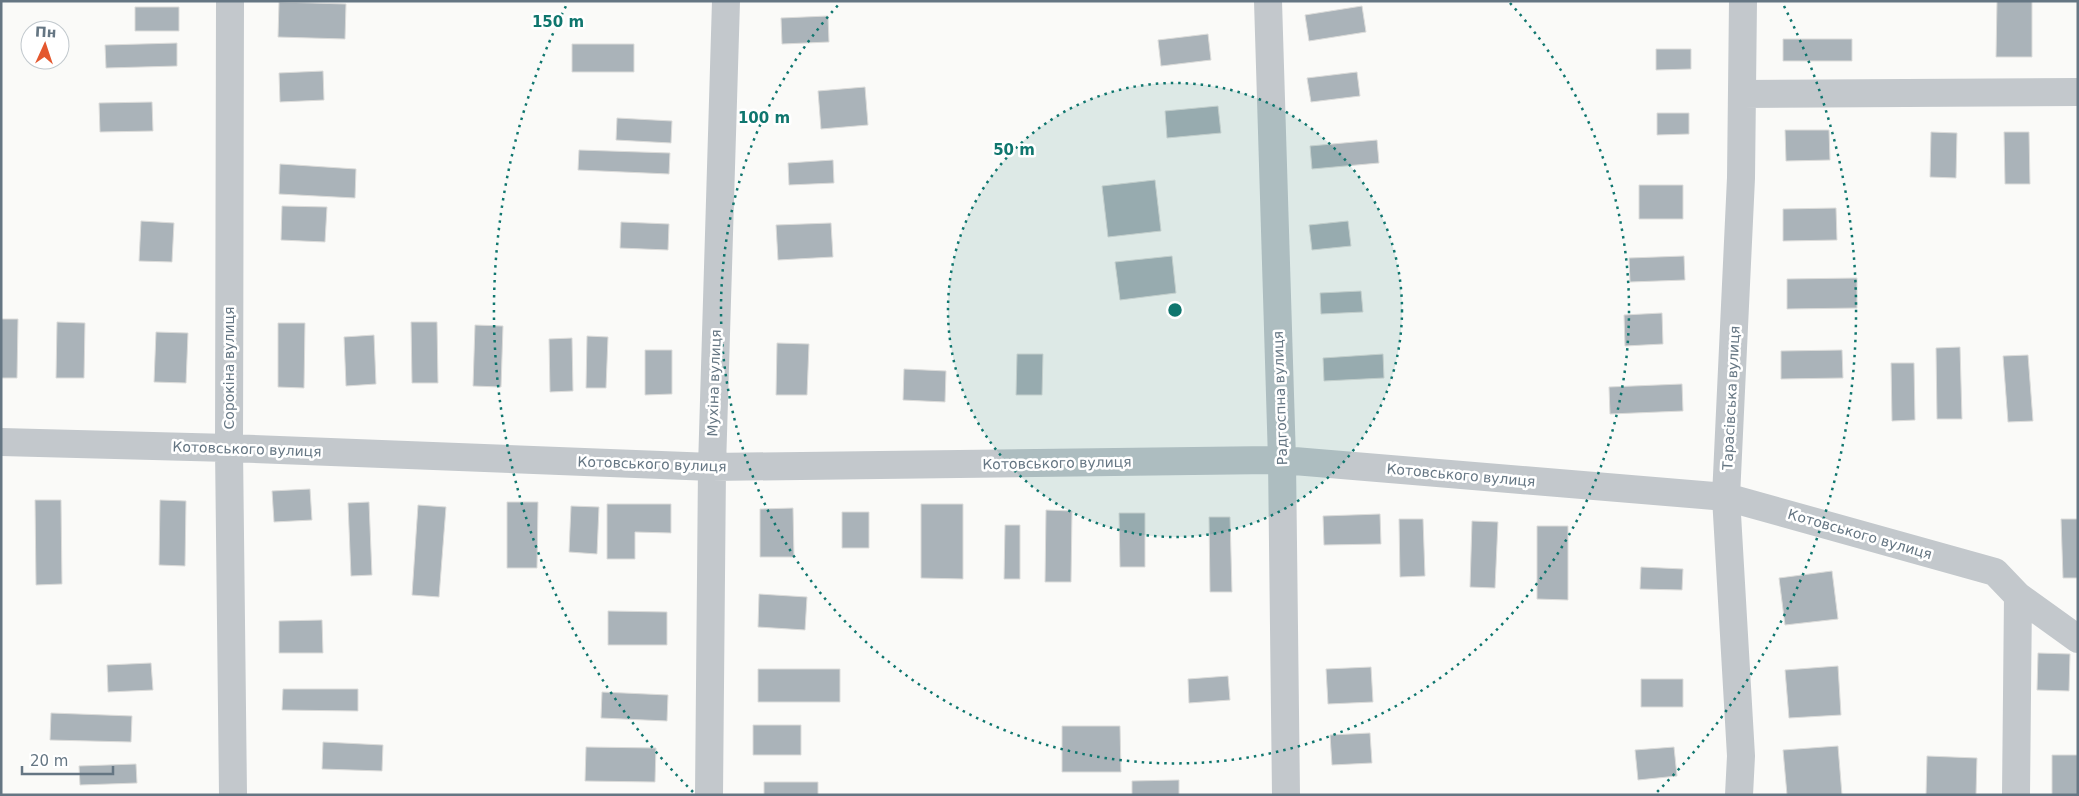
<svg xmlns="http://www.w3.org/2000/svg" width="2079" height="796" viewBox="0 0 2079 796" font-family="'DejaVu Sans',sans-serif">
	<style>
		.building { fill: #aab3b9; stroke: #dcdcda }
		.lines { fill: none; stroke-linecap: round; stroke-linejoin: round }
		.street { stroke: #c3c8cc; stroke-width: 28 }
		.ring { fill: none; stroke: #0f766e; stroke-width: 2.5; stroke-dasharray: 2.5 5 }
		.labels { text-anchor: middle; stroke-width: 5; stroke-linejoin: round; paint-order: stroke }
		.street-label { font-size: 14px; fill: #657683; stroke: #fff }
		.centre { fill: #0f766e; stroke: #fff; stroke-width: 2.5 }
		.ring-label { font-size: 15px; text-anchor: middle; font-weight: bold; fill: #0f766e; stroke: #fff; stroke-width: 5; stroke-linejoin: round; paint-order: stroke }
	</style>
	<rect width="100%" height="100%" fill="#fafaf8"/>
	<path class="building" d="M1997,1H2032V57H1996Z
		M279,2L346,4L345,39L278,37Z
		M1362,6L1366,32L1309,41L1305,15Z
		M135,7H179V31H135Z
		M828,16L829,42L782,44L781,18Z
		M1208,34L1211,60L1161,66L1158,40Z
		M1783,39H1852V61H1783Z
		M177,43V66L106,68L105,45Z
		M572,44H634V72H572Z
		M1656,49H1691V69L1656,70Z
		M323,71L324,100L280,102L279,73Z
		M1357,72L1360,96L1311,102L1307,78Z
		M865,87L868,125L821,129L818,91Z
		M152,102L153,131L100,132L99,103Z
		M1218,106L1221,133L1167,138L1165,111Z
		M1657,113H1689V134L1657,135Z
		M617,118L672,121L671,143L616,140Z
		M1785,130H1829L1830,160L1786,161Z
		M1931,132L1957,133L1956,178L1930,177Z
		M2004,132H2029L2030,184H2005Z
		M1377,140L1379,163L1312,169L1310,146Z
		M579,150L670,153L669,174L578,170Z
		M833,160L834,183L789,185L788,163Z
		M280,164L356,169L355,198L279,194Z
		M1155,180L1161,231L1108,237L1102,186Z
		M1639,185H1683V219H1639Z
		M282,206L327,207L325,242L281,240Z
		M1836,208L1837,240L1783,241V209Z
		M141,221L174,223L172,262L139,261Z
		M1348,221L1351,246L1312,250L1309,225Z
		M621,222L669,224L668,250L620,248Z
		M831,223L833,257L778,260L776,225Z
		M1172,256L1176,293L1120,300L1115,262Z
		M1684,256L1685,280L1630,282L1629,258Z
		M1857,278V308L1787,309V279Z
		M1361,291L1363,312L1321,314L1320,293Z
		M1662,313L1663,344L1625,346L1624,315Z
		M1,319H18L17,378H1Z
		M57,322L85,323L84,378H56Z
		M411,322H437L438,383H412Z
		M278,323H305L304,388L278,387Z
		M475,325L503,326L501,387L473,386Z
		M156,332L188,333L186,383L154,382Z
		M374,335L376,384L346,386L344,337Z
		M587,336L608,337L606,388H586Z
		M572,338L573,391L550,392L549,339Z
		M777,343L809,344L807,395H776Z
		M1960,347L1962,419H1937L1936,348Z
		M645,350H672V394L645,395Z
		M1842,350L1843,378L1781,379V351Z
		M1017,354H1043L1042,395H1016Z
		M1383,354L1384,378L1324,381L1323,358Z
		M2028,355L2033,421L2008,422L2003,356Z
		M1891,363H1914L1915,420L1892,421Z
		M904,369L946,371L945,402L903,400Z
		M1682,384L1683,411L1610,414L1609,387Z
		M310,489L312,520L274,522L272,491Z
		M35,500H61L62,584L36,585Z
		M160,500L186,501L185,566L159,565Z
		M369,502L372,575L351,576L348,503Z
		M507,502H538L537,568H507Z
		M607,504H671V533L635,532V559H607Z
		M921,504H963V579L921,578Z
		M418,505L446,507L439,597L412,595Z
		M571,506L599,507L597,554L569,552Z
		M793,508L794,557H760V509Z
		M1046,510L1072,511L1071,582H1045Z
		M842,512H869V548H842Z
		M1119,513H1145V567H1120Z
		M1380,514L1381,544L1324,545L1323,516Z
		M1209,517H1230L1232,592H1210Z
		M1399,519H1423L1425,576L1400,577Z
		M2061,519H2078V578H2063Z
		M1472,521L1498,522L1495,588L1470,587Z
		M1005,525H1020V579H1004Z
		M1537,526H1568V600L1537,599Z
		M1641,567L1683,569L1682,590L1640,589Z
		M1832,571L1838,619L1785,625L1779,578Z
		M759,594L807,597L805,630L758,627Z
		M608,611L667,612V645H608Z
		M322,620L323,653H279V621Z
		M2038,653L2070,654L2069,691L2037,690Z
		M151,663L153,690L108,692L107,665Z
		M1838,666L1841,715L1789,718L1785,670Z
		M1371,667L1373,702L1328,704L1326,669Z
		M758,669H840V702H758Z
		M1228,676L1230,700L1189,703L1188,679Z
		M1641,679H1683V707H1641Z
		M283,689H358V711L282,710Z
		M602,692L668,695L667,721L601,718Z
		M51,713L132,716L131,742L50,740Z
		M753,725H801V755H753Z
		M1062,726H1120L1121,772H1062Z
		M1370,733L1372,763L1332,765L1330,735Z
		M323,742L383,745L382,771L322,769Z
		M1838,746L1842,795H1787L1783,750Z
		M586,747L656,748L655,782L585,781Z
		M1674,747L1677,776L1638,780L1635,750Z
		M2052,755H2078V795H2052Z
		M1927,756L1977,758L1976,795H1926Z
		M136,764L137,783L80,785L79,766Z
		M1179,780V795H1132V781Z
		M764,782H818V795H764Z"/>
	<g class="lines">
		<path class="street" d="M230,1L229,448L233,795
			M1268,1L1282,460L1286,795
			M1742,94L2078,92
			M1,442L229,448L712,467L1282,460L1726,497L1995,572L2018,596L2078,639
			M709,795L712,467L726,1
			M1739,795L1741,756L1726,497L1741,178L1743,1
			M2016,795L2018,596"/>
	</g>
	<circle cx="1175" cy="310" r="227" fill="#0f766e" fill-opacity=".12"/>
	<g class="ring">
		<circle cx="1175" cy="310" r="227"/>
		<path d="M1510 3A454 454 0 1 1 840 3"/>
		<path d="M693 792A681 681 0 0 1 566 6M1784 6A681 681 0 0 1 1657 792"/>
	</g>
	<g class="labels">
		<g class="street-label">
			<text transform="translate(229 368) rotate(-90)" y="5">Сорокіна вулиця</text>
			<text transform="translate(714 383) rotate(-88)" y="5">Мухіна вулиця</text>
			<text transform="translate(1280 398) rotate(-92)" y="5">Радгоспна вулиця</text>
			<text transform="translate(1731 398) rotate(-87)" y="5">Тарасівська вулиця</text>
			<text transform="translate(247 449) rotate(2)" y="5">Котовського вулиця</text>
			<text transform="translate(1057 463) rotate(-1)" y="5">Котовського вулиця</text>
			<text transform="translate(652 464) rotate(2)" y="5">Котовського вулиця</text>
			<text transform="translate(1461 475) rotate(5)" y="5">Котовського вулиця</text>
			<text transform="translate(1860 534) rotate(16)" y="5">Котовського вулиця</text>
		</g>
	</g>
	<circle cx="1175" cy="310" r="8" class="centre"/>
	<g class="ring-label">
		<text x="558" y="27">150 m</text>
		<text x="764" y="123">100 m</text>
		<text x="1014" y="155">50 m</text>
	</g>
	<rect width="2079" height="796" fill="none" stroke="#657683" stroke-width="5"/>
	<g transform="translate(45 45) rotate(3)"><circle r="24" fill="#ffffff" stroke="#c1c8cd"/>
	<path d="M0-4L9 19L0 12L-9 19Z" fill="#e4572e"/>
	<text y="-8" font-size="14" font-weight="bold" text-anchor="middle" fill="#657683">Пн</text>
	</g>
	<path d="M22 766v8h91v-8" fill="none" stroke="#657683" stroke-width="2.5"/>
	<text x="30" y="766" font-size="15" fill="#657683" stroke="#ffffff" stroke-width="4" paint-order="stroke">20 m</text>
</svg>
